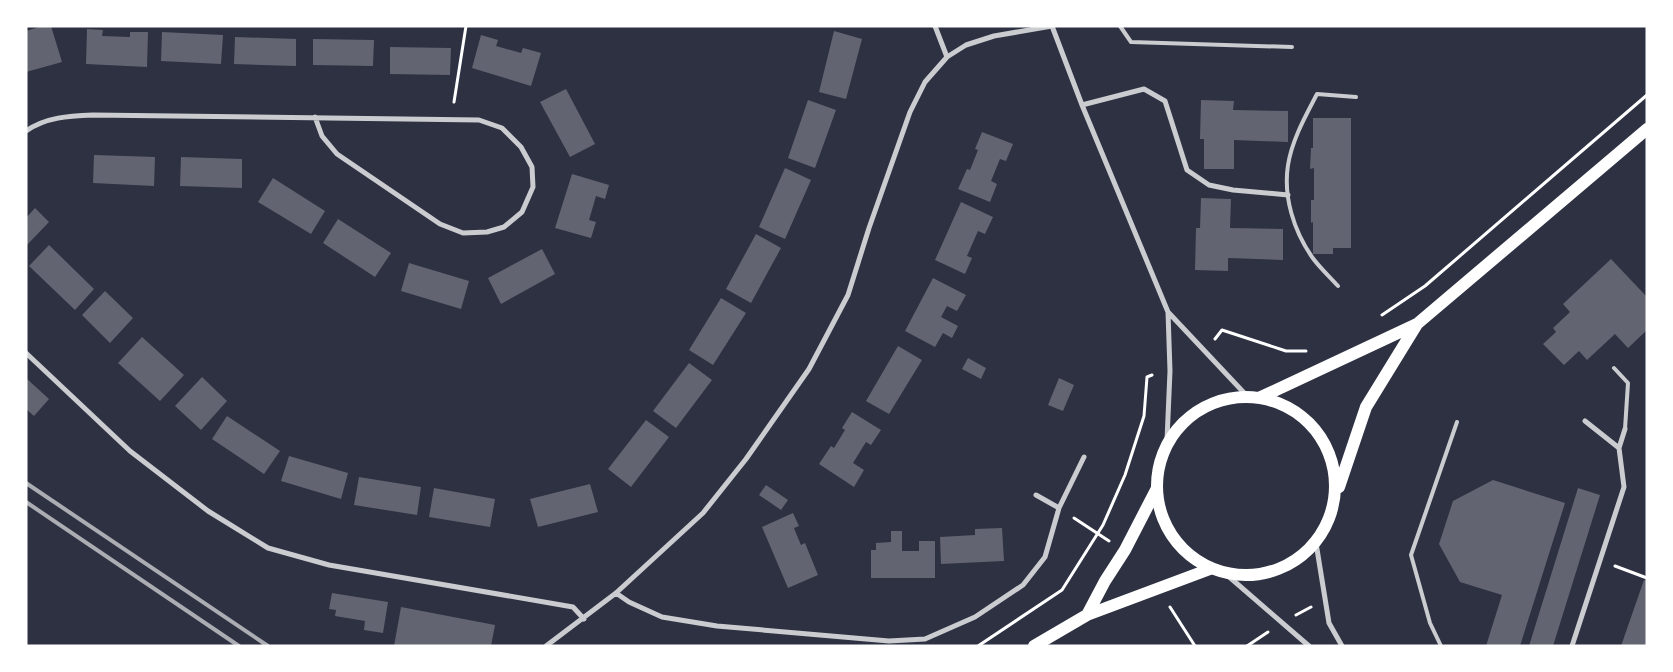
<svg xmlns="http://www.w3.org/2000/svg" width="1673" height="672" viewBox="0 0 1673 672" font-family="'DejaVu Sans',sans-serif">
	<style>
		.building { fill: #626471 }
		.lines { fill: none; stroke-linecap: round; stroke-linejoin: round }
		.path { stroke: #fff; stroke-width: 3 }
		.service { stroke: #caccd0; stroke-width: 4 }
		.minor { stroke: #caccd0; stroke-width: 5 }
		.primary { stroke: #fff; stroke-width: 12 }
		.rail { stroke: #abadb3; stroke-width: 4 }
	</style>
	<rect width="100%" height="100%" fill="#2d3142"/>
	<path class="building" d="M42,26H51L62,62L26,72V31Z
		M87,29L103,30L102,36L130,37V32H148L147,67L86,64Z
		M834,31L862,39L846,99L819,92Z
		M162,32L223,35L221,64L161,61Z
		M481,35L498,40L496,46L521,53L523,48L541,53L531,86L472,68Z
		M235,37L296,39V66L234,64Z
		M313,39L374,40L373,66L313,65Z
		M390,47L451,48L450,75L390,74Z
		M566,89L595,144L570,157L540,102Z
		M808,100L836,110L815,168L788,158Z
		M1201,100L1234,101L1233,110L1288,111V142L1234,140V169H1204V139H1200Z
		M1313,118H1351V248H1333V254H1313V222L1311,223V200H1314V168L1310,169L1311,148H1313Z
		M982,132L1013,144L1006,161L1000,159L991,181L997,184L990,202L958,189L967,169L970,170L978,150L975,149Z
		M94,155L155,157L154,186L93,183Z
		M181,157L242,159V188L180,186Z
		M785,168L811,180L785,239L759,227Z
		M572,174L609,185L605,199L596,196L589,220L596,222L591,238L555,228Z
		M273,178L325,211L311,234L258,202Z
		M1201,198L1231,199L1230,228L1283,229V260L1228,258V271L1195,270L1196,228H1200Z
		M961,202L993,217L985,234L978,231L967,256L972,258L965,274L935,260Z
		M35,208L49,222L26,246V218Z
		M338,219L391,253L375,277L323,243Z
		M756,234L781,248L751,303L726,289Z
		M49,245L94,289L75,310L29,266Z
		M542,249L555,274L501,304L488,278Z
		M1611,259L1647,297V330L1628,348L1615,334L1587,360L1579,351L1564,365L1543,344L1556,332L1553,328L1570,312L1563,304Z
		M409,263L469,281L461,309L401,291Z
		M933,278L966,295L957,311L947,306L941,317L958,326L952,338L943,333L935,347L905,331Z
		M105,291L133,318L110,343L82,315Z
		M721,298L746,313L713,365L689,350Z
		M142,337L184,375L160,401L118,363Z
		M898,346L922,360L889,414L866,401Z
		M968,358L986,368L981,379L962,369Z
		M689,363L712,380L676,428L653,411Z
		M202,377L227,401L201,430L175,406Z
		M26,378L49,399L34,416L26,409Z
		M1059,378L1074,385L1063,411L1048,405Z
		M852,412L881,430L871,445L866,442L853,463L864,470L854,487L819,464L831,446L834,448L845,430L842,428Z
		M227,416L280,451L264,474L212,439Z
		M646,420L669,437L631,487L608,469Z
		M289,456L348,473L341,499L281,481Z
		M359,477L421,487L417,515L354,505Z
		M1493,480L1565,503L1520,646H1486L1502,595L1460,582L1439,544L1453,501Z
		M590,484L598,512L538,527L530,499Z
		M766,485L788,500L781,510L759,495Z
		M434,488L495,499L490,527L429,517Z
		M1578,488L1600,495L1553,646H1529Z
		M793,513L799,526L794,528L798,538L801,545L805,543L818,575L788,588L762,527Z
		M1002,528L1004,561L941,564L940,537L975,535V529Z
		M891,531H902V551H919V541H935V578H871V550H876V543L891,542Z
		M1644,580L1647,581V646H1621Z
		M332,593L388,602L383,633L364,630L365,621L335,616L336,610L329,609Z
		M401,607L495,625L491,646H394Z"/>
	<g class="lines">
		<path class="path" d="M454,102L466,26
			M1382,315L1425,286L1647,95
			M1215,339L1222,330L1286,351H1306
			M1074,518L1109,541
			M1615,566L1647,578
			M1170,607L1195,646
			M1296,615L1311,607
			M978,646L1062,590L1103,525L1125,475L1144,416L1147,377L1152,375
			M1247,646L1268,632"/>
		<path class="service" d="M1120,26L1131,42L1292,47
			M1338,286C1329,276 1319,267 1312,257C1294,231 1283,197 1288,165C1292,140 1305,117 1317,94L1356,97
			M1614,368L1628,383L1625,429
			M1441,646L1430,623L1411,555L1457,422"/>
		<path class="minor" d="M935,26L947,57
			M1052,26L1082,105L1168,312L1170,371L1167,440
			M1082,105L1144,89L1165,101L1187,170L1209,185L1233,190L1288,195
			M26,131C46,117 69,116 93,115L479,120L502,128L521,147L532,167L533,187L522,212L504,227L487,232L463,233L440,224L337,154L322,136L315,117
			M1168,312L1247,396
			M26,353L130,451L208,511L268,548L329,565L573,607L584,619
			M1619,448L1625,429
			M1036,495L1059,508
			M1316,543L1329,623L1342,646
			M1227,575L1309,646
			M616,593L629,602L662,617L717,626L889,641L925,639L975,617L1023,585L1045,557L1059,508L1084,457
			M546,646L616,593L703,513L746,459L809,369L848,295L869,228L910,112L925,82L947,57L966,45L994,36L1052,26
			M1572,646L1624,487L1619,448L1585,421"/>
		<path class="primary" d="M1157 486a89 89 0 1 1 178 0a89 89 0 1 1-178 0Z
			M1261,397L1417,324L1647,129
			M1339,487L1366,407L1417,324
			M1087,615L1105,581L1125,550L1156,490
			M1034,646L1087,615L1210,569"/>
		<path class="rail" d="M26,483L268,646
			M26,502L239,646"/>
	</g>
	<rect width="1673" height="672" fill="none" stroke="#ffffff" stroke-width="55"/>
</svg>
